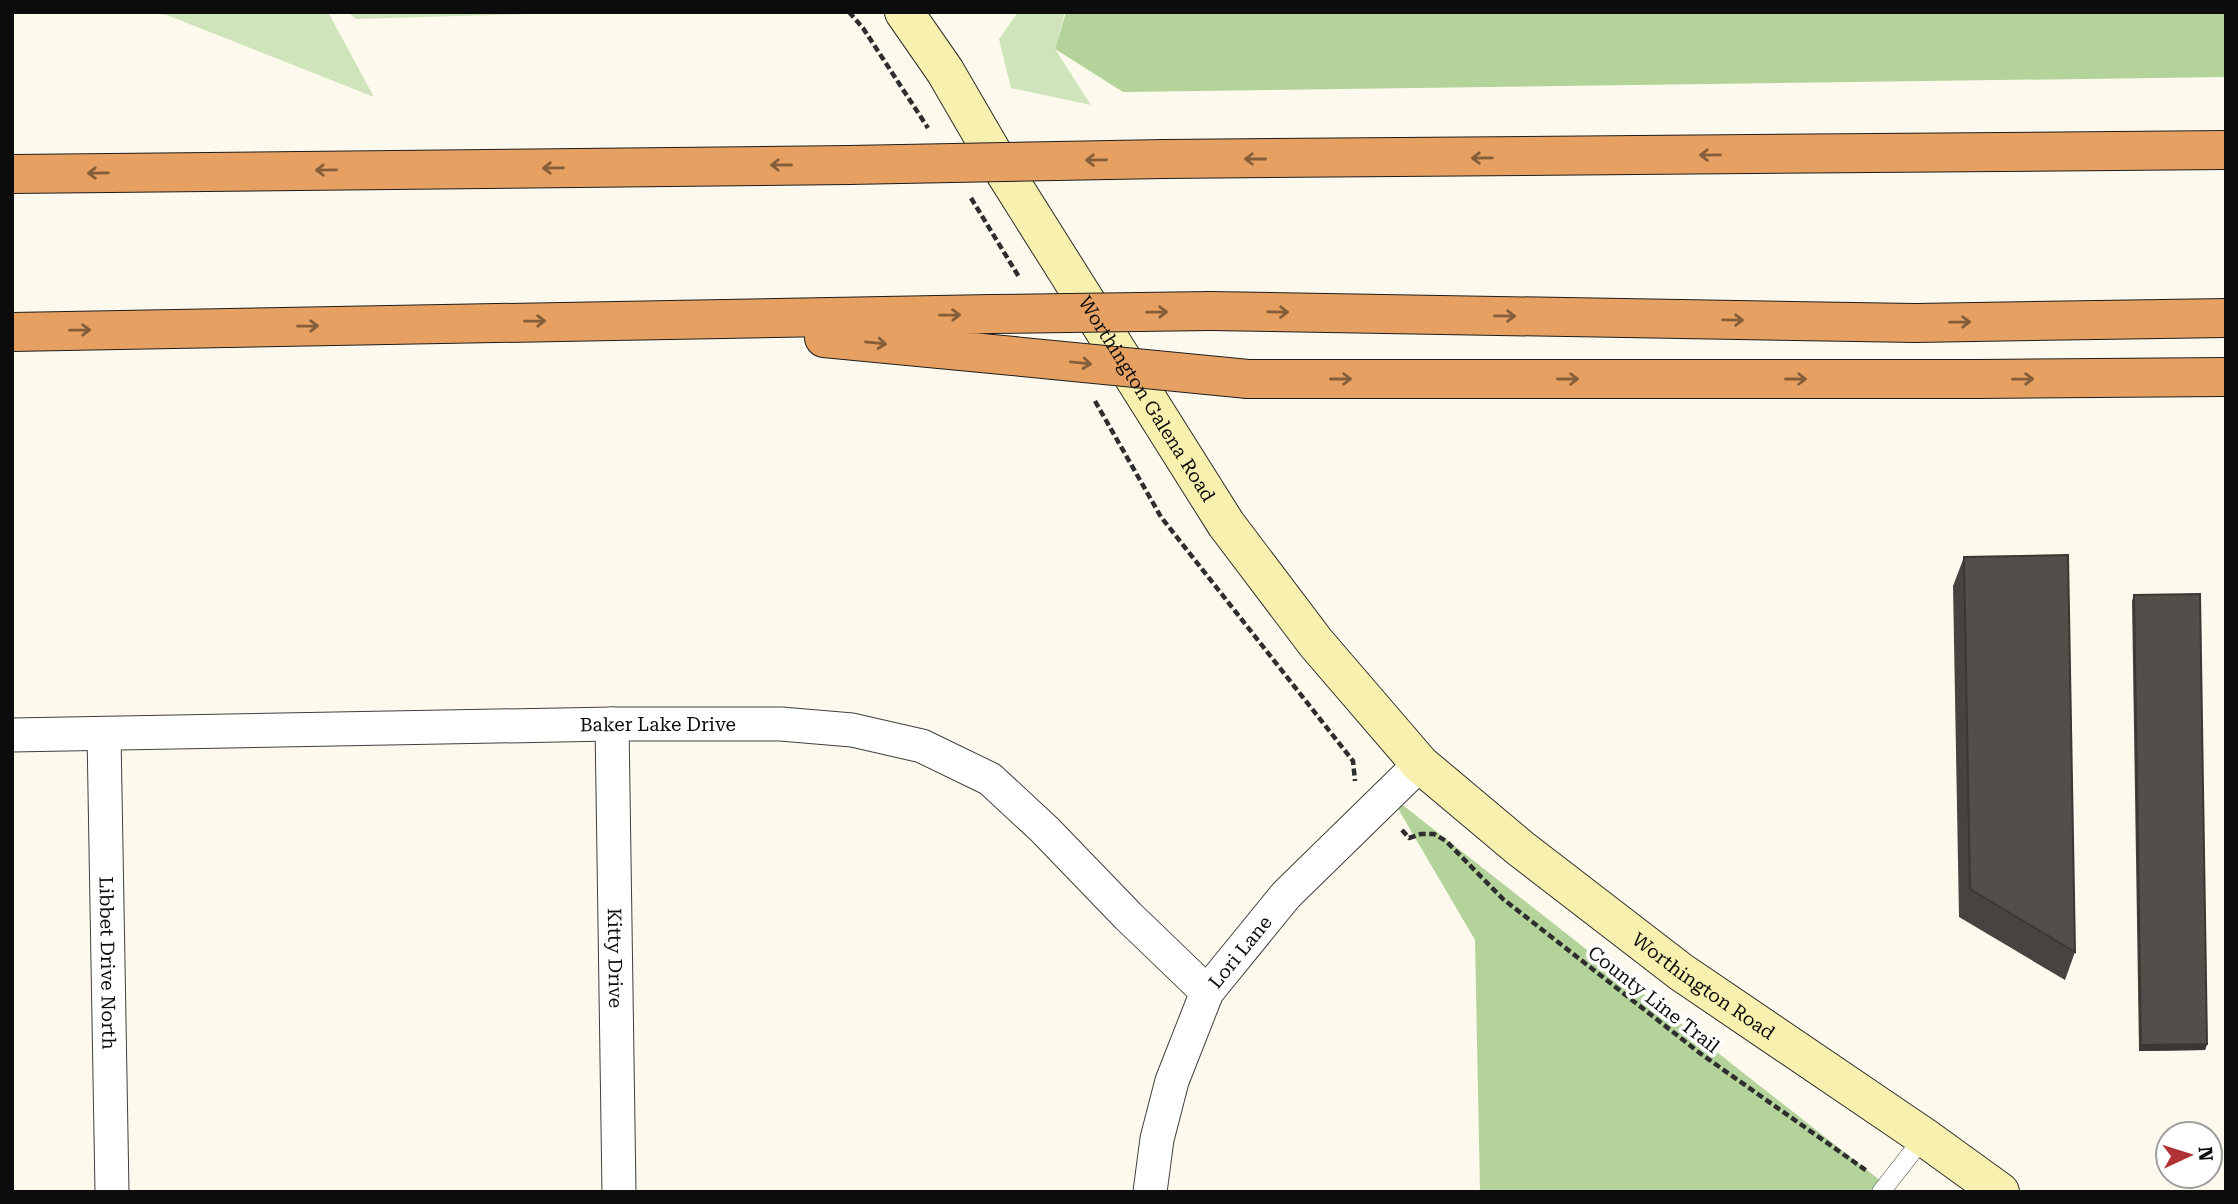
<svg xmlns="http://www.w3.org/2000/svg" width="2238" height="1204" viewBox="0 0 2238 1204" font-family="'Roboto Serif',serif">
	<style>
		.green { fill: #cfe4ba }
		.forest { fill: #b4d39b }
		.lines { fill: none; stroke-linecap: round; stroke-linejoin: round }
		.service-casing { stroke: #3f3f3f; stroke-width: 19 }
		.minor-casing { stroke: #3f3f3f; stroke-width: 35 }
		.secondary-casing { stroke: #2e2e2e; stroke-width: 40 }
		.motorway-casing { stroke: #1d1d1d; stroke-width: 40 }
		.path { stroke: #2e2e2e; stroke-width: 4.5; stroke-dasharray: 7 3.5; stroke-linecap: butt }
		.service { stroke: #fff; stroke-width: 18 }
		.minor { stroke: #fff; stroke-width: 33 }
		.secondary { stroke: #f7f0ae; stroke-width: 38 }
		.motorway { stroke: #e6a162; stroke-width: 38 }
		.motorway-bridge-casing { stroke: #1d1d1d; stroke-width: 40; stroke-linecap: butt }
		.motorway-bridge { stroke: #e6a162; stroke-width: 38 }
		.wall { fill: #484340 }
		.shaded-wall { fill: #3b3734 }
		.building { fill: #544e4a; stroke: #3b3734; stroke-width: 2 }
		.oneway { stroke: #845e3b }
		.labels { text-anchor: middle; stroke-width: 7; stroke-linejoin: round; paint-order: stroke }
		.street-label { font-size: 19px; fill: #0c0c0c; stroke: #fff }
	</style>
	<rect width="100%" height="100%" fill="#fdfaed"/>
	<path class="green" d="M159,12H328L374,97Z
		M348,12H599L356,19Z
		M1018,12H1065L1055,49L1091,105L1011,88L999,39Z"/>
	<path class="forest" d="M1066,12H2226V77L1123,92L1055,49Z
		M1390,795L1886,1185L1877,1192H1480L1475,940Z"/>
	<g class="lines">
		<g class="service-casing">
			<path id="service" d="M1881,1192L1924,1137"/>
		</g>
		<g class="minor-casing">
			<g id="minor">
				<path id="s1" d="M612,724L619,1192"/>
				<path id="s2" d="M104,734L112,1192"/>
				<path id="s3" d="M12,735L612,724H781L852,730L922,746L990,779L1045,830L1128,916L1207,992"/>
				<path id="s4" d="M1150,1192L1157,1139L1172,1081L1207,992L1286,895L1420,764"/>
			</g>
		</g>
		<g class="secondary-casing">
			<g id="secondary">
				<path id="s5" d="M904,12L945,71L995,157L1226,524L1316,643L1420,764L1520,848L1681,972L1924,1137L2000,1192"/>
			</g>
		</g>
		<g class="motorway-casing">
			<path id="motorway" d="M1164,159L2226,150
				M12,174L849,165
				M1210,311L1915,323L2226,318
				M12,332L991,314
				M824,338L1013,356
				M1248,379H1979L2226,377"/>
		</g>
		<path class="path" d="M849,12L863,28L928,128
			M971,198L1019,277
			M1095,401L1161,517L1353,761L1355,781
			M1402,830L1409,838L1421,834H1434L1446,841L1503,899L1701,1054L1867,1171"/>
		<use href="#service" class="service"/>
		<use href="#minor" class="minor"/>
		<use href="#secondary" class="secondary"/>
		<use href="#motorway" class="motorway"/>
		<g class="motorway-bridge-casing">
			<path id="motorway-bridge" d="M849,165L1164,159
				M991,314L1210,311
				M1013,356L1248,379"/>
		</g>
		<use href="#motorway-bridge" class="motorway-bridge"/>
	</g>
	<path class="wall" d="M1964,557L2075,952L2065,980L1959,917L1953,586Z
		M2134,595L2207,1044L2205,1050L2139,1051L2132,601Z"/>
	<path class="shaded-wall" d="M2207,1044L2205,1050L2139,1051L2141,1045Z"/>
	<path class="building" d="M2068,555L2075,952L1970,889L1964,557Z
		M2200,594L2207,1044L2141,1045L2134,595Z"/>
	<defs><path id="oneway-shaft" d="M-6 0H5M1.5-3L5.5 0L1.5 3" fill="none" stroke-width="1.6" stroke-linecap="round" stroke-linejoin="round" transform="scale(1.75)"/></defs>
	<g class="oneway">
		<use href="#oneway-shaft" transform="translate(1710 155) rotate(179)"/>
		<use href="#oneway-shaft" transform="translate(1482 158) rotate(179)"/>
		<use href="#oneway-shaft" transform="translate(1255 159) rotate(180)"/>
		<use href="#oneway-shaft" transform="translate(1096 160) rotate(179)"/>
		<use href="#oneway-shaft" transform="translate(781 165) rotate(180)"/>
		<use href="#oneway-shaft" transform="translate(553 168) rotate(179)"/>
		<use href="#oneway-shaft" transform="translate(326 170) rotate(179)"/>
		<use href="#oneway-shaft" transform="translate(98 173) rotate(179)"/>
		<use href="#oneway-shaft" transform="translate(1157 312) rotate(-1)"/>
		<use href="#oneway-shaft" transform="translate(1278 312) rotate(1)"/>
		<use href="#oneway-shaft" transform="translate(950 315) rotate(-1)"/>
		<use href="#oneway-shaft" transform="translate(1505 316) rotate(1)"/>
		<use href="#oneway-shaft" transform="translate(1733 320) rotate(1)"/>
		<use href="#oneway-shaft" transform="translate(535 321) rotate(-1)"/>
		<use href="#oneway-shaft" transform="translate(1960 322) rotate(-1)"/>
		<use href="#oneway-shaft" transform="translate(308 326) rotate(-1)"/>
		<use href="#oneway-shaft" transform="translate(80 330) rotate(-1)"/>
		<use href="#oneway-shaft" transform="translate(876 343) rotate(6)"/>
		<use href="#oneway-shaft" transform="translate(1081 363) rotate(6)"/>
		<use href="#oneway-shaft" transform="translate(1341 379)"/>
		<use href="#oneway-shaft" transform="translate(1568 379)"/>
		<use href="#oneway-shaft" transform="translate(1796 379)"/>
		<use href="#oneway-shaft" transform="translate(2023 379) rotate(-1)"/>
	</g>
	<g class="labels">
		<g class="street-label">
			<text dy="7" stroke="none"><textPath href="#s5" startOffset="457">Worthington Galena Road</textPath></text>
			<text dy="7" stroke="none"><textPath href="#s3" startOffset="646">Baker Lake Drive</textPath></text>
			<text dy="7" stroke="none"><textPath href="#s4" startOffset="261">Lori Lane</textPath></text>
			<text dy="7" stroke="none"><textPath href="#s1" startOffset="234">Kitty Drive</textPath></text>
			<text dy="7" stroke="none"><textPath href="#s2" startOffset="229">Libbet Drive North</textPath></text>
			<text dy="7" stroke="none"><textPath href="#s5" startOffset="1274">Worthington Road</textPath></text>
			<text transform="translate(1654 999) rotate(38)" y="7">County Line Trail</text>
		</g>
	</g>
	<rect width="2238" height="1204" fill="none" stroke="#0c0c0c" stroke-width="28"/>
	<g transform="translate(2189 1155) rotate(86)"><circle r="33" fill="#ffffff" stroke="#9e9e9e" stroke-width="2"/>
	<path d="M0-5L12 26L0 18L-12 26Z" fill="#af3236"/>
	<text y="-10" font-size="19" font-weight="bold" text-anchor="middle" fill="#0c0c0c">N</text>
	</g>
</svg>
